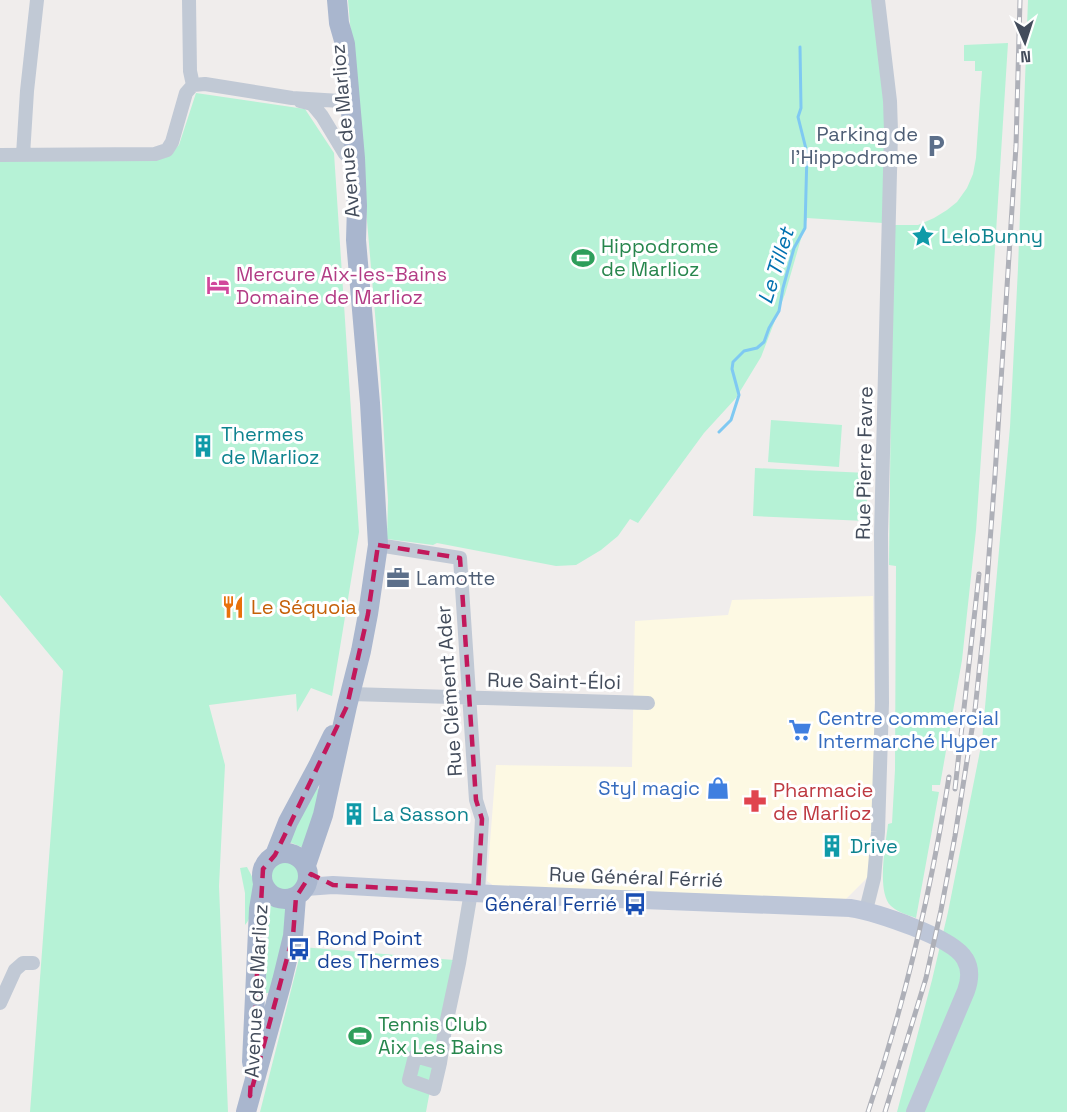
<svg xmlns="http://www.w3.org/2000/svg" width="1067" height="1112" viewBox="0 0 1067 1112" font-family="'Space Grotesk',sans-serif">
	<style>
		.commercial { fill: #fdf9e3 }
		.green { fill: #b6f2d6 }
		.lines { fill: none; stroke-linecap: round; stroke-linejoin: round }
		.stream { stroke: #7fc9f2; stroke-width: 3 }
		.minor { stroke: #c1c9d5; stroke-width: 14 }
		.secondary { stroke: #bdc6d8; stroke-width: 18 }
		.primary { stroke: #a9b6ce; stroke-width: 20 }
		.rail-casing { stroke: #aeb0b8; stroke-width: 5 }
		.rail { stroke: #fff; stroke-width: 3; stroke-dasharray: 9; stroke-linecap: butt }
		.marked { fill: none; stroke: #c2185b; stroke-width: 4.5; stroke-dasharray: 12 8; stroke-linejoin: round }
		.labels { text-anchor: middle; stroke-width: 6; stroke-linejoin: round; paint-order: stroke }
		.street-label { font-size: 20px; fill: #434c5b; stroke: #fff }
		.service-label { font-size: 20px; fill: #4e5e75; stroke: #fff; text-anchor: end }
		.culture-label { font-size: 20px; fill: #0d838f; stroke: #fff; text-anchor: start }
		.leisure-label { font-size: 20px; fill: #27864d; stroke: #fff; text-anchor: start }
		.hotel-label { font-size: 20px; fill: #b23c85; stroke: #fff; text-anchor: start }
		.food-label { font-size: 20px; fill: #c56008; stroke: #fff; text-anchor: start }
		.shop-label { font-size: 20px; fill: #366cbe; stroke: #fff; text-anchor: start }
		.health-label { font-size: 20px; fill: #be3a42; stroke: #fff; text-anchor: start }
		.transit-label { font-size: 20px; fill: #164399; stroke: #fff; text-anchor: end }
		.water-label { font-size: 21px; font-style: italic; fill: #0171b0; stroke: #fff }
	</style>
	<rect width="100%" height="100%" fill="#f0edec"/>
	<path class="commercial" d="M873,596L875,751L873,825L869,876L846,899L494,886L487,881L496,765L632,767L635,621L728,615L732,600Z"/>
	<path class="green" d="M348,0H872L879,42L885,125L883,223L807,218L785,294L761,357L736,398L704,433L638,523L630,519L618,536L601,550L576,565L556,566L437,543L433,545L387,539L388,500L380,372Z
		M1028,0H1067V1112H897L932,980L948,912L982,741L1010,427L1018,268Z
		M1008,43L990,327L976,530L962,660L940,785H932V791L939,792L916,918C908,915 897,912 891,906C876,892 886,843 888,824L892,823L895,770L896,566L889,565L893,225H918L934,218L947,210L957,202L967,188L973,174L976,158L982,71H975V61H964V45Z
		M196,93L305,109L334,153L359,532L332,696L311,688L297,712L296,694L209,705L225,765L219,886L228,1112H30L63,671L0,595V161L165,158L179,145Z
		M771,420L842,425L839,467L768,462Z
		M755,468L868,473L866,521L753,516Z
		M315,788L320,789L306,849L287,841Z
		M285,861C303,862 306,890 287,892C265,894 261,865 285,861Z
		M247,867C250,873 254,879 255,886C256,896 252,918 245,925V893L240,868Z
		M265,903L279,907L289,908L275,993H263Z
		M302,947L454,960L426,1112H260Z"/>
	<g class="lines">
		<path class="stream" d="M719,432L731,420L739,395L732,369L733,362L744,351L757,348L764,342L769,328L779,311L783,288L794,248L805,228L807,153L798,117L801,108L800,47"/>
		<path class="minor" d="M189,0L190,71L193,85
			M300,101L312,104L322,116L345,154
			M0,155L155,154L167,150L172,142L186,93L193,85L205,84L292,98L340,101
			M23,155L27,91L37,0
			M378,545L460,558L476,800L482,819L478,893
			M351,694L648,703
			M866,910L874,878L878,832L882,703L881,534L891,132L890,101L878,0
			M0,1003L15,970L23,963H33
			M440,1063L434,1089L409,1080L415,1056L440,1063L445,1029L459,963L471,892"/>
		<path class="secondary" d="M306,887L333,885L492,894L850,908C875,912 953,937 965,959C971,969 970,980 966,991L915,1112"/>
		<path class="primary" d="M262 876a23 23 0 1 1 46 0a23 23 0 1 1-46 0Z
			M275,855L288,822L318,766L333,735
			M306,865L323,815L347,706L361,651L368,614L378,545L370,403L356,240L357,206L355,158L345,44L339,23L337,0
			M252,1062L259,909L263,885
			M246,1112L282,981L293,936L296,897"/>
		<g class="rail-casing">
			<path id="rail" d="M955,789L979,574
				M868,1112C905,1003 931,891 949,777
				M885,1112L926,978L941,910L955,836L975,710L983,635L995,475L1016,146L1020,0"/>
		</g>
		<use href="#rail" class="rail"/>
	</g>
	<path class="marked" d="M378,545L460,558L476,800L482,819L478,893L333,885L311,874L296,897L293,936L250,1096L263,869L275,855L347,706L368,614Z"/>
	<defs>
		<g id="parking-bare" transform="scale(1.8)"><path d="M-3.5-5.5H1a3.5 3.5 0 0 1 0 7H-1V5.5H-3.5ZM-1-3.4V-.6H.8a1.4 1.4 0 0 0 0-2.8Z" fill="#5c6f8a" stroke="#fff" stroke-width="2.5" paint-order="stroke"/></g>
		<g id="sight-bare" transform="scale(1.8)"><path d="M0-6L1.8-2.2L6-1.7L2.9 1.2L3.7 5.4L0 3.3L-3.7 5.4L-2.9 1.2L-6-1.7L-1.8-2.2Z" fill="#0f9aa8" stroke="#fff" stroke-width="2.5" paint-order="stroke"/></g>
		<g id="stadium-bare" transform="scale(1.8)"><path d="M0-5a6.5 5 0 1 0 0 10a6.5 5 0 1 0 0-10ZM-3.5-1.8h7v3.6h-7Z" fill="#2e9e5b" stroke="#fff" stroke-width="2.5" paint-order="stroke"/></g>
		<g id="hotel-bare" transform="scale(1.8)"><path d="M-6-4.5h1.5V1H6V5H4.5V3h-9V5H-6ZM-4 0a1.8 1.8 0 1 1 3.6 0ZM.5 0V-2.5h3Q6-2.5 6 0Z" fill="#d1479c" stroke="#fff" stroke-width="2.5" paint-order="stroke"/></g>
		<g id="building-bare" transform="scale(1.8)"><path d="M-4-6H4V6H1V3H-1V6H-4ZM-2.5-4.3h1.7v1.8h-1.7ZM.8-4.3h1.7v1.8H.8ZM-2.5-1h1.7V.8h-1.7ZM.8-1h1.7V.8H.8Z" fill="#0f9aa8" stroke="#fff" stroke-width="2.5" paint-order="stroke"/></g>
		<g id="office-bare" transform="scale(1.8)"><path d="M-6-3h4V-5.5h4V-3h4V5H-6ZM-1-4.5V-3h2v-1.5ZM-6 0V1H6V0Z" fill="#5c6f8a" stroke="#fff" stroke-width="2.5" paint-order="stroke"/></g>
		<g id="restaurant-bare" transform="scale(1.8)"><path d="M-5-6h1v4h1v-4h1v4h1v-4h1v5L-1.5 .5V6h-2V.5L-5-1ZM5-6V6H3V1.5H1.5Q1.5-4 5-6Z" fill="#e8710a" stroke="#fff" stroke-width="2.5" paint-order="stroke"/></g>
		<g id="supermarket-bare" transform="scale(1.8)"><path d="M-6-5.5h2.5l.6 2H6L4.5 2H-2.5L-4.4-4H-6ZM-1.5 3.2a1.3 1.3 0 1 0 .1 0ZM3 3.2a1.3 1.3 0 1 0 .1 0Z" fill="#3f7fe0" stroke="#fff" stroke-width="2.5" paint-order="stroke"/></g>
		<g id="shop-bare" transform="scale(1.8)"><path d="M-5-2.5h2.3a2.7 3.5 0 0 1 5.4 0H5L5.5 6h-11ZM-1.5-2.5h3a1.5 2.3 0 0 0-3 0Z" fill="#3f7fe0" stroke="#fff" stroke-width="2.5" paint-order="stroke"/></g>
		<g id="pharmacy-bare" transform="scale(1.8)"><path d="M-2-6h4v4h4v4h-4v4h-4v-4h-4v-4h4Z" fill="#e0444e" stroke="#fff" stroke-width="2.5" paint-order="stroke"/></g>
		<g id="bus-bare" transform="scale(1.8)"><path d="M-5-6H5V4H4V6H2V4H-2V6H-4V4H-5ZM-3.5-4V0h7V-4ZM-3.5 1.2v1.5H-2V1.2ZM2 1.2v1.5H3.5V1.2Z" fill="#1a4fb4" stroke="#fff" stroke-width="2.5" paint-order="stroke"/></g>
	</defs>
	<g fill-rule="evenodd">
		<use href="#parking-bare" x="936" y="146"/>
		<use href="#sight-bare" x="923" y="236"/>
		<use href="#stadium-bare" x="583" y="258"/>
		<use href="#hotel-bare" x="218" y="285"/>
		<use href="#building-bare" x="203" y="446"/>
		<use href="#office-bare" x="398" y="578"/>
		<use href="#restaurant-bare" x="233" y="607"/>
		<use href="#supermarket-bare" x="800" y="730"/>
		<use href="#shop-bare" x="718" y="788"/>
		<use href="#pharmacy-bare" x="755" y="801"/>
		<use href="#building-bare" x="354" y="814"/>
		<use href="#building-bare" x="832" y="846"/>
		<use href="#bus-bare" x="635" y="904"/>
		<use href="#bus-bare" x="299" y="949"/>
		<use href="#stadium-bare" x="360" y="1036"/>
	</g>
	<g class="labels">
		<g class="street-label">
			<text transform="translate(345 131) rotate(-95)" y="7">Avenue de Marlioz</text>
			<text transform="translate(864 463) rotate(-89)" y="7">Rue Pierre Favre</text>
			<text transform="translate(554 681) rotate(1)" y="7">Rue Saint-Éloi</text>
			<text transform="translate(449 691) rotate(-94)" y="7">Rue Clément Ader</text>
			<text transform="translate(636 877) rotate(2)" y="7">Rue Général Férrié</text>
			<text transform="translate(256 991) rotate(-87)" y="7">Avenue de Marlioz</text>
		</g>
		<g class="service-label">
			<text x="918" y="141">Parking de<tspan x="918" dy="23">l'Hippodrome</tspan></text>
			<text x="416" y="585" text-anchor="start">Lamotte</text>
		</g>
		<g class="culture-label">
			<text x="941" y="243">LeloBunny</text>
			<text x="221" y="441">Thermes<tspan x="221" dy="23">de Marlioz</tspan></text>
			<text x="372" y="821">La Sasson</text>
			<text x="850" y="853">Drive</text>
		</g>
		<g class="leisure-label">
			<text x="601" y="253">Hippodrome<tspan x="601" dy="23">de Marlioz</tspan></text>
			<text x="378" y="1031">Tennis Club<tspan x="378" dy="23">Aix Les Bains</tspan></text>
		</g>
		<g class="hotel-label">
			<text x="236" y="281">Mercure Aix-les-Bains<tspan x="236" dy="23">Domaine de Marlioz</tspan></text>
		</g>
		<g class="food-label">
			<text x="251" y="614">Le Séquoia</text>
		</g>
		<g class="shop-label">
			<text x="818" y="725">Centre commercial<tspan x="818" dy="23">Intermarché Hyper</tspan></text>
			<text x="700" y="795" text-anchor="end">Styl magic</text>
		</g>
		<g class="health-label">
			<text x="773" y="797">Pharmacie<tspan x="773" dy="23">de Marlioz</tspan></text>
		</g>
		<g class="transit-label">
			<text x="617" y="911">Général Ferrié</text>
			<text x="317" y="945" text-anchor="start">Rond Point<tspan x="317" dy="23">des Thermes</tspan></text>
		</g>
		<g class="water-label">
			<text transform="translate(776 266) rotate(-73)" y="7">Le Tillet</text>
		</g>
	</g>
	<g transform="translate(1025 42) rotate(177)" stroke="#ffffff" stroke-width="4.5" paint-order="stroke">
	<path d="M0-4.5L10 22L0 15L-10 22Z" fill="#434c5b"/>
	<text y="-9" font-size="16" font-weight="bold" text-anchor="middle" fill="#434c5b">N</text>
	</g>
</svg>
